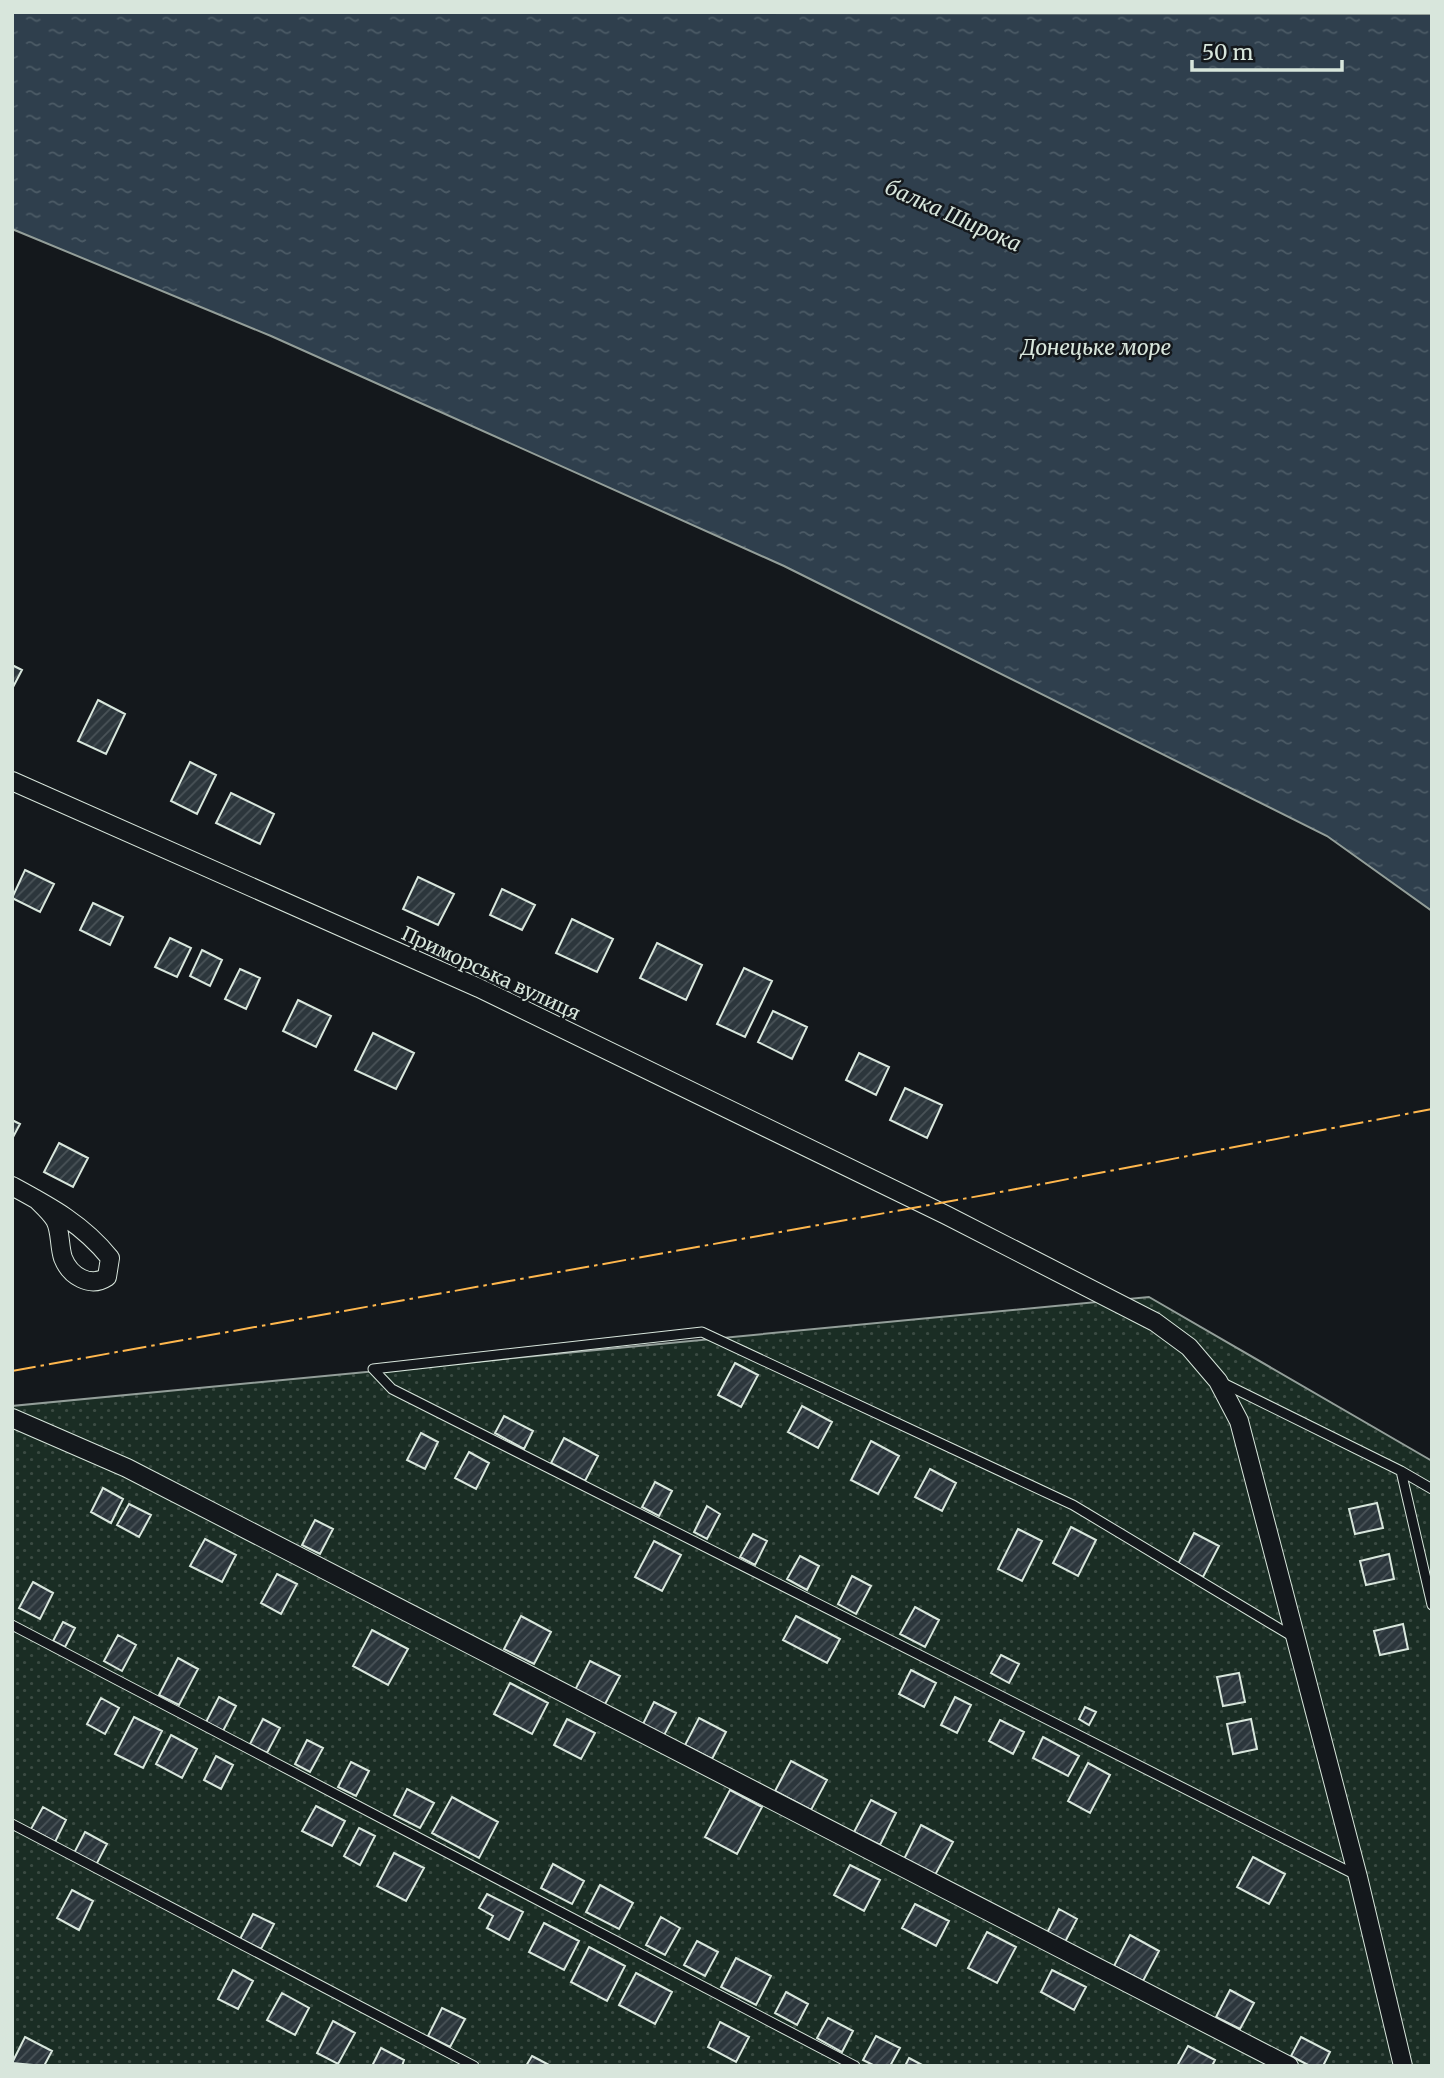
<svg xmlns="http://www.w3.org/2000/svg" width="1444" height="2078" viewBox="0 0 1444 2078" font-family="Merriweather,serif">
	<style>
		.grass { fill: url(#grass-dots); stroke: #939e99; stroke-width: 2 }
		.water { fill: url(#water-ripples); stroke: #939e99; stroke-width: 2 }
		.building { fill: url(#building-hatch); stroke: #d8e6dc; stroke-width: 2 }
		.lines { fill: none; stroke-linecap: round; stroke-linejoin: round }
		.lane-casing { stroke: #d8e6dc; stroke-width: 11 }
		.street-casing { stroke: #d8e6dc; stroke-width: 20 }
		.lane { stroke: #14181c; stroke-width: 9 }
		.street { stroke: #14181c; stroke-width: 18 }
		.power { stroke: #ffb74d; stroke-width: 2; stroke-dasharray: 24 5 3.5 5; stroke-linecap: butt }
		.labels { text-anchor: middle; stroke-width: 5; stroke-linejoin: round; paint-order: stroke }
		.street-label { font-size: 19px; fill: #d8e6dc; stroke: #14181c }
		.water-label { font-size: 21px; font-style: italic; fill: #d8e6dc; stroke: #14181c }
	</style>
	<defs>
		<pattern id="grass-dots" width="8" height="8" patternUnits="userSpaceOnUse" patternTransform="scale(1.75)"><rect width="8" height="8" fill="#1a2d24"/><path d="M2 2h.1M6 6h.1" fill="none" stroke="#3b4b43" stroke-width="1.8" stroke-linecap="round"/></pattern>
		<pattern id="water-ripples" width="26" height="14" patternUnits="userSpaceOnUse" patternTransform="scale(1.75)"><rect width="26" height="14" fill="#2f3f4d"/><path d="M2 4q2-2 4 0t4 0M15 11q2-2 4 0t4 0" fill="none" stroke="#4c5b66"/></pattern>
		<pattern id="building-hatch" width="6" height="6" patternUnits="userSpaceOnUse" patternTransform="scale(1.75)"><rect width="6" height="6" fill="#2c363c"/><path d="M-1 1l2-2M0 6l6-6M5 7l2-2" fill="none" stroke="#4a5358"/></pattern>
	</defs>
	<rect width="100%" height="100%" fill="#14181c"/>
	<path class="grass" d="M1149,1297L1432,1461V2066H12V1406Z"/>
	<path class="water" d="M12,12L1432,14V911L1327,836L784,566L271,336L12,229Z"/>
	<path class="building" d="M12,665L22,670L12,689Z
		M98,700L125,714L106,754L78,741Z
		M190,762L216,775L197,814L171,801Z
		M231,793L274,814L260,844L216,823Z
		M25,870L54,884L40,912L12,898Z
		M418,877L454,894L438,925L403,909Z
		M502,889L535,905L522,930L490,915Z
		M93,903L123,917L110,945L80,930Z
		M572,919L613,939L597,972L556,953Z
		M170,938L191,948L177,977L155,967Z
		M657,943L702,965L686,1000L640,978Z
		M202,950L222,960L210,986L190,976Z
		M744,968L772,981L745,1037L717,1024Z
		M240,969L260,978L246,1009L225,999Z
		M298,1000L331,1016L316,1047L283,1031Z
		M773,1011L807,1027L792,1059L758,1042Z
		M373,1033L414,1053L396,1089L355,1070Z
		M859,1053L889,1067L876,1095L846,1080Z
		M905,1088L942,1105L927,1138L890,1120Z
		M12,1120L20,1124L12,1139Z
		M59,1143L88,1158L73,1187L44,1172Z
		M735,1363L758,1375L741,1407L718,1395Z
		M802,1406L832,1422L818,1448L788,1432Z
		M504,1416L533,1431L524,1449L495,1433Z
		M421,1433L438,1442L425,1469L407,1460Z
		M564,1438L598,1456L585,1481L551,1463Z
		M871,1441L899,1456L878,1494L851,1480Z
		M469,1452L489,1463L476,1489L455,1478Z
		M930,1469L956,1483L942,1511L915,1497Z
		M655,1482L672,1491L659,1516L642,1507Z
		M103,1488L123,1499L111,1523L91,1512Z
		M1377,1503L1383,1528L1355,1534L1349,1509Z
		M129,1504L151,1515L139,1537L117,1525Z
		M707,1506L720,1514L707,1539L694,1532Z
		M315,1520L333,1529L320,1554L302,1545Z
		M1071,1527L1096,1540L1078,1576L1053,1563Z
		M1018,1529L1042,1541L1022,1581L998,1569Z
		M1194,1533L1219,1546L1203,1577L1178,1564Z
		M753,1534L767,1541L755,1565L740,1557Z
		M205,1539L236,1555L222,1582L190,1566Z
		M654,1541L681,1555L662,1591L635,1577Z
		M1389,1554L1394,1579L1366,1585L1360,1561Z
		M800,1556L819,1566L807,1590L787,1579Z
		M277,1574L297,1584L281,1614L261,1603Z
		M852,1576L871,1586L856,1614L838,1604Z
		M33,1582L53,1593L40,1619L19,1608Z
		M915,1607L939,1620L925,1647L900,1634Z
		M521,1616L551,1632L534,1664L504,1649Z
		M796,1616L840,1639L827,1663L783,1640Z
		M63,1622L75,1628L65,1647L53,1641Z
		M1403,1624L1408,1649L1380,1655L1374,1631Z
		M372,1630L408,1649L388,1685L353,1666Z
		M118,1635L136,1645L122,1671L104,1661Z
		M1001,1655L1019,1664L1009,1683L991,1673Z
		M178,1658L198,1669L179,1705L159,1695Z
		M590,1661L620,1676L604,1706L575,1690Z
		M911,1670L936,1683L924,1707L899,1694Z
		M1239,1673L1245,1702L1223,1706L1217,1677Z
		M510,1683L548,1703L532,1734L494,1714Z
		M219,1697L236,1706L223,1731L206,1722Z
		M955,1697L971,1705L957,1733L941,1725Z
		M101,1698L119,1708L105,1734L87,1724Z
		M654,1702L676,1713L663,1737L642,1726Z
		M1085,1707L1096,1712L1089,1725L1079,1719Z
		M134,1717L162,1731L143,1768L115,1754Z
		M699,1718L726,1732L712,1759L685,1745Z
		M263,1719L280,1728L267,1753L250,1744Z
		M567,1719L595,1733L581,1759L554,1745Z
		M1251,1719L1257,1749L1233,1754L1227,1724Z
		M1000,1720L1024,1732L1013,1754L989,1741Z
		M171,1735L197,1749L182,1778L156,1764Z
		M1043,1737L1079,1756L1068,1776L1033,1758Z
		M307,1740L323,1748L310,1772L295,1764Z
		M216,1756L233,1765L221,1789L204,1780Z
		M791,1761L827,1780L811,1810L775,1791Z
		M351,1762L369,1771L356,1796L338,1787Z
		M1088,1763L1110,1775L1090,1813L1068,1801Z
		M407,1789L434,1803L420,1828L394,1815Z
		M730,1790L762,1807L737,1854L705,1837Z
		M452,1797L498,1822L479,1858L432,1833Z
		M871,1800L896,1813L880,1845L854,1832Z
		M316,1806L345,1821L332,1846L302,1831Z
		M43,1807L66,1820L55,1842L31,1829Z
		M921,1825L953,1842L935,1875L904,1859Z
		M359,1828L375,1836L360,1865L344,1856Z
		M85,1832L107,1844L96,1865L74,1853Z
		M394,1853L424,1868L406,1901L377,1886Z
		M1253,1857L1285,1874L1269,1904L1237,1887Z
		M553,1864L584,1881L572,1904L541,1888Z
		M850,1865L880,1880L864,1911L834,1895Z
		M600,1885L633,1903L619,1929L586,1912Z
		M72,1890L93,1901L79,1930L57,1918Z
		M487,1894L523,1912L509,1940L487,1928L493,1916L479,1908Z
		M915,1904L949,1921L936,1946L902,1928Z
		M1059,1909L1077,1919L1065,1942L1047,1933Z
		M253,1914L274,1924L261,1949L240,1939Z
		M661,1917L680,1928L665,1955L646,1945Z
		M544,1923L579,1941L564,1970L529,1952Z
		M987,1932L1016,1947L997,1983L968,1968Z
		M1130,1935L1159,1951L1143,1981L1114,1966Z
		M697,1941L718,1952L705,1976L684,1965Z
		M589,1947L625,1966L607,2001L571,1982Z
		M736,1958L771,1976L756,2005L721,1987Z
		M233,1970L253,1981L238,2009L218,1999Z
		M1052,1970L1086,1987L1074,2010L1041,1992Z
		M636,1973L672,1992L655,2024L619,2005Z
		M1230,1990L1254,2003L1240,2029L1216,2017Z
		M786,1992L808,2004L797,2025L775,2013Z
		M282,1993L309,2008L295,2035L267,2020Z
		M442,2008L465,2019L450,2047L428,2036Z
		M828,2018L853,2031L842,2052L817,2038Z
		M333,2021L355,2033L338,2064L317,2053Z
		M720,2022L749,2037L736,2062L708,2047Z
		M876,2036L900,2048L890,2066H875L863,2060Z
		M25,2037L52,2051L44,2066L12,2063Z
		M1301,2037L1330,2052L1323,2066H1310L1291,2056Z
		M1188,2046L1215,2060L1212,2066H1177Z
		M381,2048L404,2060L402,2066H372Z
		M532,2056L551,2066H526Z
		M909,2058L924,2066H905Z"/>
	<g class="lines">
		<g class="lane-casing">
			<path id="lane" d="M373,1369L392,1389L1356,1875
				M373,1369L702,1332L1073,1505L1295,1638
				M1223,1383L1401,1471L1432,1489
				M1401,1471L1432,1605
				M12,1625L855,2066
				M12,1824L474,2066"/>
		</g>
		<g class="street-casing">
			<path id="street" d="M12,781L479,988L946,1215L1155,1322L1189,1347L1218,1381L1239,1421L1358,1877L1403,2066
				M12,1186C49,1206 83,1224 110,1258L107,1277C90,1288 70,1276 63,1258C59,1246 61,1231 55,1220C50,1212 42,1205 36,1199
				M12,1418L127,1468L1289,2066"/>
		</g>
		<use href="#lane" class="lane"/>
		<use href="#street" class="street"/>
		<path class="power" d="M12,1371L990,1194L1432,1109"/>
	</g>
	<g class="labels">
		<g class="street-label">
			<text transform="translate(491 973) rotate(25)" y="7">Приморська вулиця</text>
		</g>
		<g class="water-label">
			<text transform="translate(953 216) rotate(24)" y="7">балка Широка</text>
			<text x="1096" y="355">Донецьке море</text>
		</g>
	</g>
	<rect width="1444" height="2078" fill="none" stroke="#d8e6dc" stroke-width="28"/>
	<path d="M1192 60v10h150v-10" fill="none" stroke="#d8e6dc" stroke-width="3.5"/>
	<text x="1202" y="60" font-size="21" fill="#d8e6dc" stroke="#14181c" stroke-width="5" paint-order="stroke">50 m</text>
</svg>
